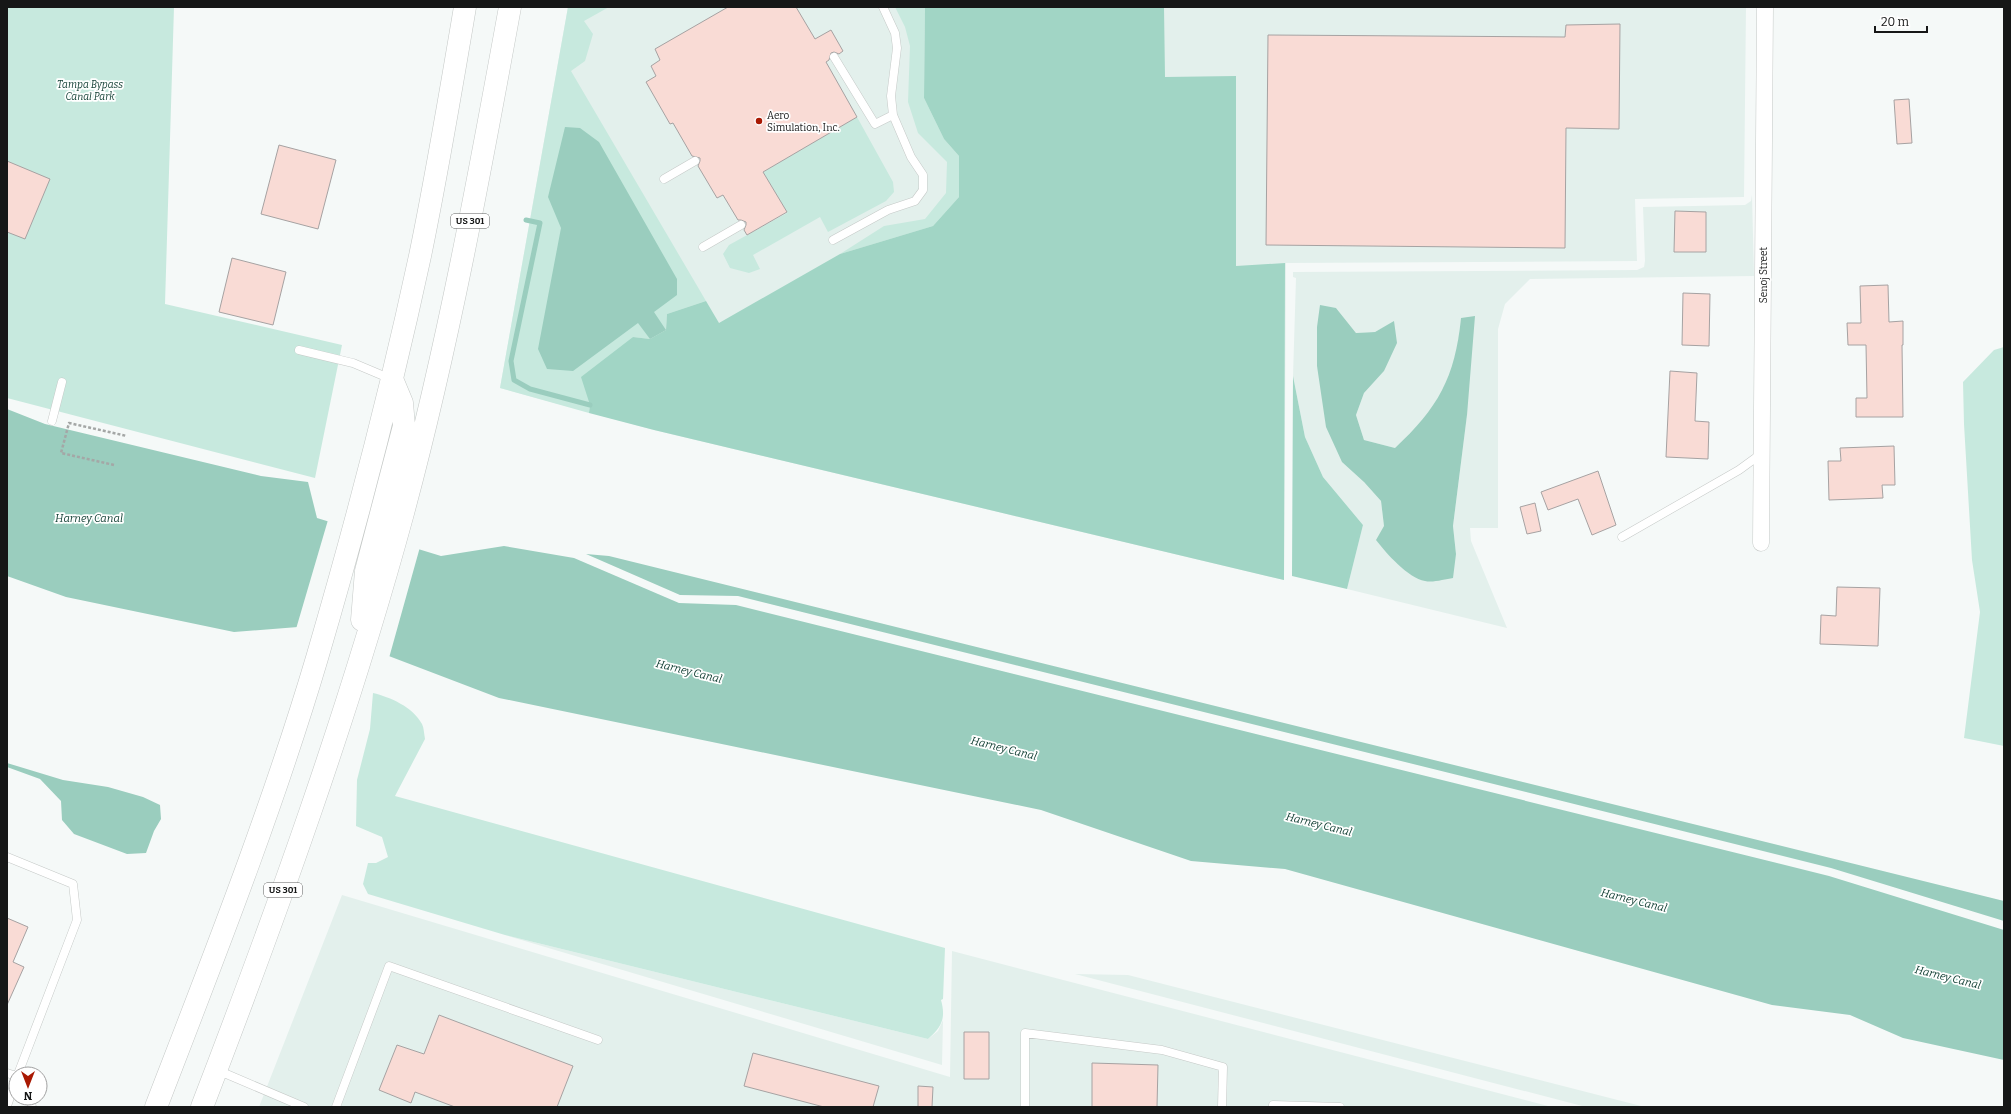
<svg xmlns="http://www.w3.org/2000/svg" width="2011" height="1114" viewBox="0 0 2011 1114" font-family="Bitter,serif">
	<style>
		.built { fill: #e3f0ec; fill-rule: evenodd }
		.green { fill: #c7e9de }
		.forest { fill: #a1d5c5 }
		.water { fill: #9acdbe }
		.pier { fill: #f5f9f8 }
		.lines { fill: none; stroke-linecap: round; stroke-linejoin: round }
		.stream { stroke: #9acdbe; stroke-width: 5 }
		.building { fill: #f9dbd5; stroke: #a6a2a2 }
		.service-casing { stroke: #c5c9c7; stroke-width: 9 }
		.minor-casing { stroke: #c5c9c7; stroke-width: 17 }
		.primary-casing { stroke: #c5c9c7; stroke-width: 23 }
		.path { stroke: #a4a7a6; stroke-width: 2.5; stroke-dasharray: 3 2; stroke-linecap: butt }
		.service { stroke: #fff; stroke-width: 8 }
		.minor { stroke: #fff; stroke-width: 16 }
		.primary { stroke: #fff; stroke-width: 22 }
		.poi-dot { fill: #a91903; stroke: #fff; stroke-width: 1.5 }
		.labels { text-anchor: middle; stroke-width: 3.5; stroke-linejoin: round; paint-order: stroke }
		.shield { fill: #fff; stroke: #5c5d5d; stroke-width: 1 }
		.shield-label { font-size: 9px; font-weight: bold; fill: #161717 }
		.park-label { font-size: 10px; font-style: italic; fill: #144136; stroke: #fff }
		.poi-label { font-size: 10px; fill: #161717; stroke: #fff; text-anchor: start }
		.street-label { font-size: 10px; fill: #161717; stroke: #fff }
		.water-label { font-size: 11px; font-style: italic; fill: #144136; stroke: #fff }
	</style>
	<rect width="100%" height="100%" fill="#f5f9f8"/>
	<path class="built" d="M568,7H1746L1744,197L1635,199L1637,261L1286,263L1284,580L654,430L500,388Z
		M1752,195L1754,276L1530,279L1505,304L1498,329V528H1470L1471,541L1507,628L1347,589L1363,525L1323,477L1305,437L1293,376L1296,278L1293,277V272L1637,270L1644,267L1645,261L1643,207L1745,205L1751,201ZM1336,308L1356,333L1375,332L1394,322L1384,371L1364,393L1356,415L1364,440L1395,448L1420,424L1439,399L1452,368L1458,346L1461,319L1467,415L1453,526L1456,554L1384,526L1381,501L1364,482L1317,366V327Z
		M342,895L950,1077L952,951L1552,1107H259Z
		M505,935L928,1039L938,1031L943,1020L942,1065Z
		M1075,974L1128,975L1645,1107H1586Z"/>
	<path class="green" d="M7,7H174L165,304L342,345L315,478L7,398Z
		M568,7H609L584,21L593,34L585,61L571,71L706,301L667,314L666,330L650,339L633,337L590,405L589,413L500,388Z
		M895,7H925L924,98L944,139L959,156V197L933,226L840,254L884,226L925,219L946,193L947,162L918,133L908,102L910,46L905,27Z
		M857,117L893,182L894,192L886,201L828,232L820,217L753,255L760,269L749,273L730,268L723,254L729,245L787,213L763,172Z
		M2004,347V746L1964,738L1980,612L1972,560L1964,424L1963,382L1994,350Z
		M373,693C390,697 413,707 422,724C424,728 424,734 425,739L395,796L945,948L943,999L941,1000C946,1018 942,1027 928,1039L505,935L368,894L363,884L368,863H376L388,857L382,837L356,826L357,780L370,729Z"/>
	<path class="forest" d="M925,7H1164L1165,77L1236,76V266L1285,263L1284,580L654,430L589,413L590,405L581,377L633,337L650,339L666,330L667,314L706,301L719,323L840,254L933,226L959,197V156L944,139L924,98Z
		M1293,376L1305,437L1323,477L1363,525L1347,589L1292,576Z"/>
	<path class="water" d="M565,127L580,128L599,142L677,279V295L654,312L666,330L650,339L638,323L573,371L547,369L538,349L561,228L548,197Z
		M1320,305L1336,308L1356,333L1375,332L1394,321L1397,343L1384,371L1364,393L1356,415L1364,440L1395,448C1438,408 1455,378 1461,318L1475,316L1467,415L1453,526L1456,554L1453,578C1445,579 1433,583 1425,581C1408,578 1386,553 1376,540L1384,526L1381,501L1364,482L1342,462L1326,427L1317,366V327Z
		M7,409L45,424L261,476L308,482L317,518L441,556L504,546L574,558L679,603L736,605L1829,876L2004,930V1060L1903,1038L1850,1015L1772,1005L1285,869L1191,861L1041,810L499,698L352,642L298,627L234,632L66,597L7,576Z
		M586,554L609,556L2004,901V921L1831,868L738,596L680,595Z
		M7,763L63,780L108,787L143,797L160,805L161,819L154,831L146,853L127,854L74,834L62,820L61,801L40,779L7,767Z"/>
	<path class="pier" d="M328,520L420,547L389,658L352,644L322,657L299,646L296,629Z"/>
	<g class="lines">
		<path class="stream" d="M526,220L540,223L511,361L514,380L530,389L590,405"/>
	</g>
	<path class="building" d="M728,7H796L815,39L831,30L843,51L839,54L834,52L831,53L829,60L826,62L857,117L763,172L787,212L747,235L744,230L746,225V222L741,220H738L723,195L717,198L698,166L700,161V158L692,156L673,123L670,124L646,82L656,76L651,66L660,60L655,49Z
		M1620,24L1619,129L1566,128L1565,248L1266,245L1268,35L1565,37L1566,25Z
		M1909,99L1912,143L1897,144L1894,100Z
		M279,145L336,160L318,229L261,214Z
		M7,161L50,179L25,239L7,232Z
		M1675,211L1706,212V252H1674Z
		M232,258L286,272L273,325L219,312Z
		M1888,285L1889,322L1903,321V345H1902L1903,417H1856V398H1867L1866,345H1848L1847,323H1861L1860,286Z
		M1683,293L1710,294L1709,346L1682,345Z
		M1670,371L1697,373L1695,421L1709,422L1708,459L1666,457Z
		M1894,446L1895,485H1882L1883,498L1829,500L1828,461H1841L1840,448Z
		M1598,471L1616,525L1592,535L1578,499L1548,510L1541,492Z
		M1535,503L1541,531L1527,534L1520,507Z
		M1837,587L1880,588L1878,646L1820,644L1821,615L1836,616Z
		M7,918L28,927L13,962L24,967L7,1005Z
		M439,1015L573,1066L557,1107H455L415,1092L411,1103L379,1090L397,1045L424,1054Z
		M964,1032H989V1079H964Z
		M753,1053L879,1086L873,1107H824L744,1086Z
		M1092,1063L1158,1065L1157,1107H1092Z
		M918,1086L933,1087L932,1107H918Z"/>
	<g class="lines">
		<g class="service-casing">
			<path id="service" d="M834,57L875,124L893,115
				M664,179L695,161
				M833,240L888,210L915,201L923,190V175L911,157L893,115L891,96L897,48L895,33L883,7
				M703,247L741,225
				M299,350L353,363L391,379
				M52,421L62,382
				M1622,537L1739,470L1761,454
				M7,857L73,884L77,920L18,1074
				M217,1070L304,1107
				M7,1073L16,1076
				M30,1098L32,1107
				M7,1106L16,1080
				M336,1107L389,966L598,1040
				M1025,1107V1033L1162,1050L1223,1067L1222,1107
				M1273,1107V1105L1340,1107"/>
		</g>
		<g class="minor-casing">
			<path id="minor" d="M1761,543L1765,7"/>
		</g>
		<g class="primary-casing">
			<path id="primary" d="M362,620L366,571L404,426L402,403L392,379
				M156,1107C213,959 272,810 317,658C356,525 391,391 420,256C437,174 451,90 465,7
				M202,1107C277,912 348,715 403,513C448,346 479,177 510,7"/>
		</g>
		<path class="path" d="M114,465L61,453L69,423L127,436"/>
		<use href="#service" class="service"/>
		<use href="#minor" class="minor"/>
		<use href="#primary" class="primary"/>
	</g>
	<circle class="poi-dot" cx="759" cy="121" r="4"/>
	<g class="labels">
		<g class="shield">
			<rect x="451" y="214" width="38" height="14" rx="3"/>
			<rect x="264" y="883" width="38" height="14" rx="3"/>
		</g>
		<g class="shield-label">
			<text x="470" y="224">US 301</text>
			<text x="283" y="893">US 301</text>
		</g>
		<g class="park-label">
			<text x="90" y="88">Tampa Bypass<tspan x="90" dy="12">Canal Park</tspan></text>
		</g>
		<g class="poi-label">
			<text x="767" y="119">Aero<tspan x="767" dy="12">Simulation, Inc.</tspan></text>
		</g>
		<g class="street-label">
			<text transform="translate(1763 275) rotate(-90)" y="4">Senoj Street</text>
		</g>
		<g class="water-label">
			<text x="89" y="522">Harney Canal</text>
			<text transform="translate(689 671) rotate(14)" y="4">Harney Canal</text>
			<text transform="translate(1004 748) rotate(14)" y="4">Harney Canal</text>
			<text transform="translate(1319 824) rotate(14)" y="4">Harney Canal</text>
			<text transform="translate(1634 900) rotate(14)" y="4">Harney Canal</text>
			<text transform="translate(1948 977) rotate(14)" y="4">Harney Canal</text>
		</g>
	</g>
	<rect width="2011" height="1114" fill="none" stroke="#161717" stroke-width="16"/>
	<g transform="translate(28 1086) rotate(180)"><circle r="19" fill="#ffffff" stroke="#a2a2a2"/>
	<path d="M0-3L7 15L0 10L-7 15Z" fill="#a91903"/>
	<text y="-6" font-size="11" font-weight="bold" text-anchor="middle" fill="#161717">N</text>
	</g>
	<path d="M1875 26v6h52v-6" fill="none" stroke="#161717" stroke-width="2"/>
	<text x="1881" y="26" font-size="12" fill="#161717" stroke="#ffffff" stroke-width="3" paint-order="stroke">20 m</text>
</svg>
